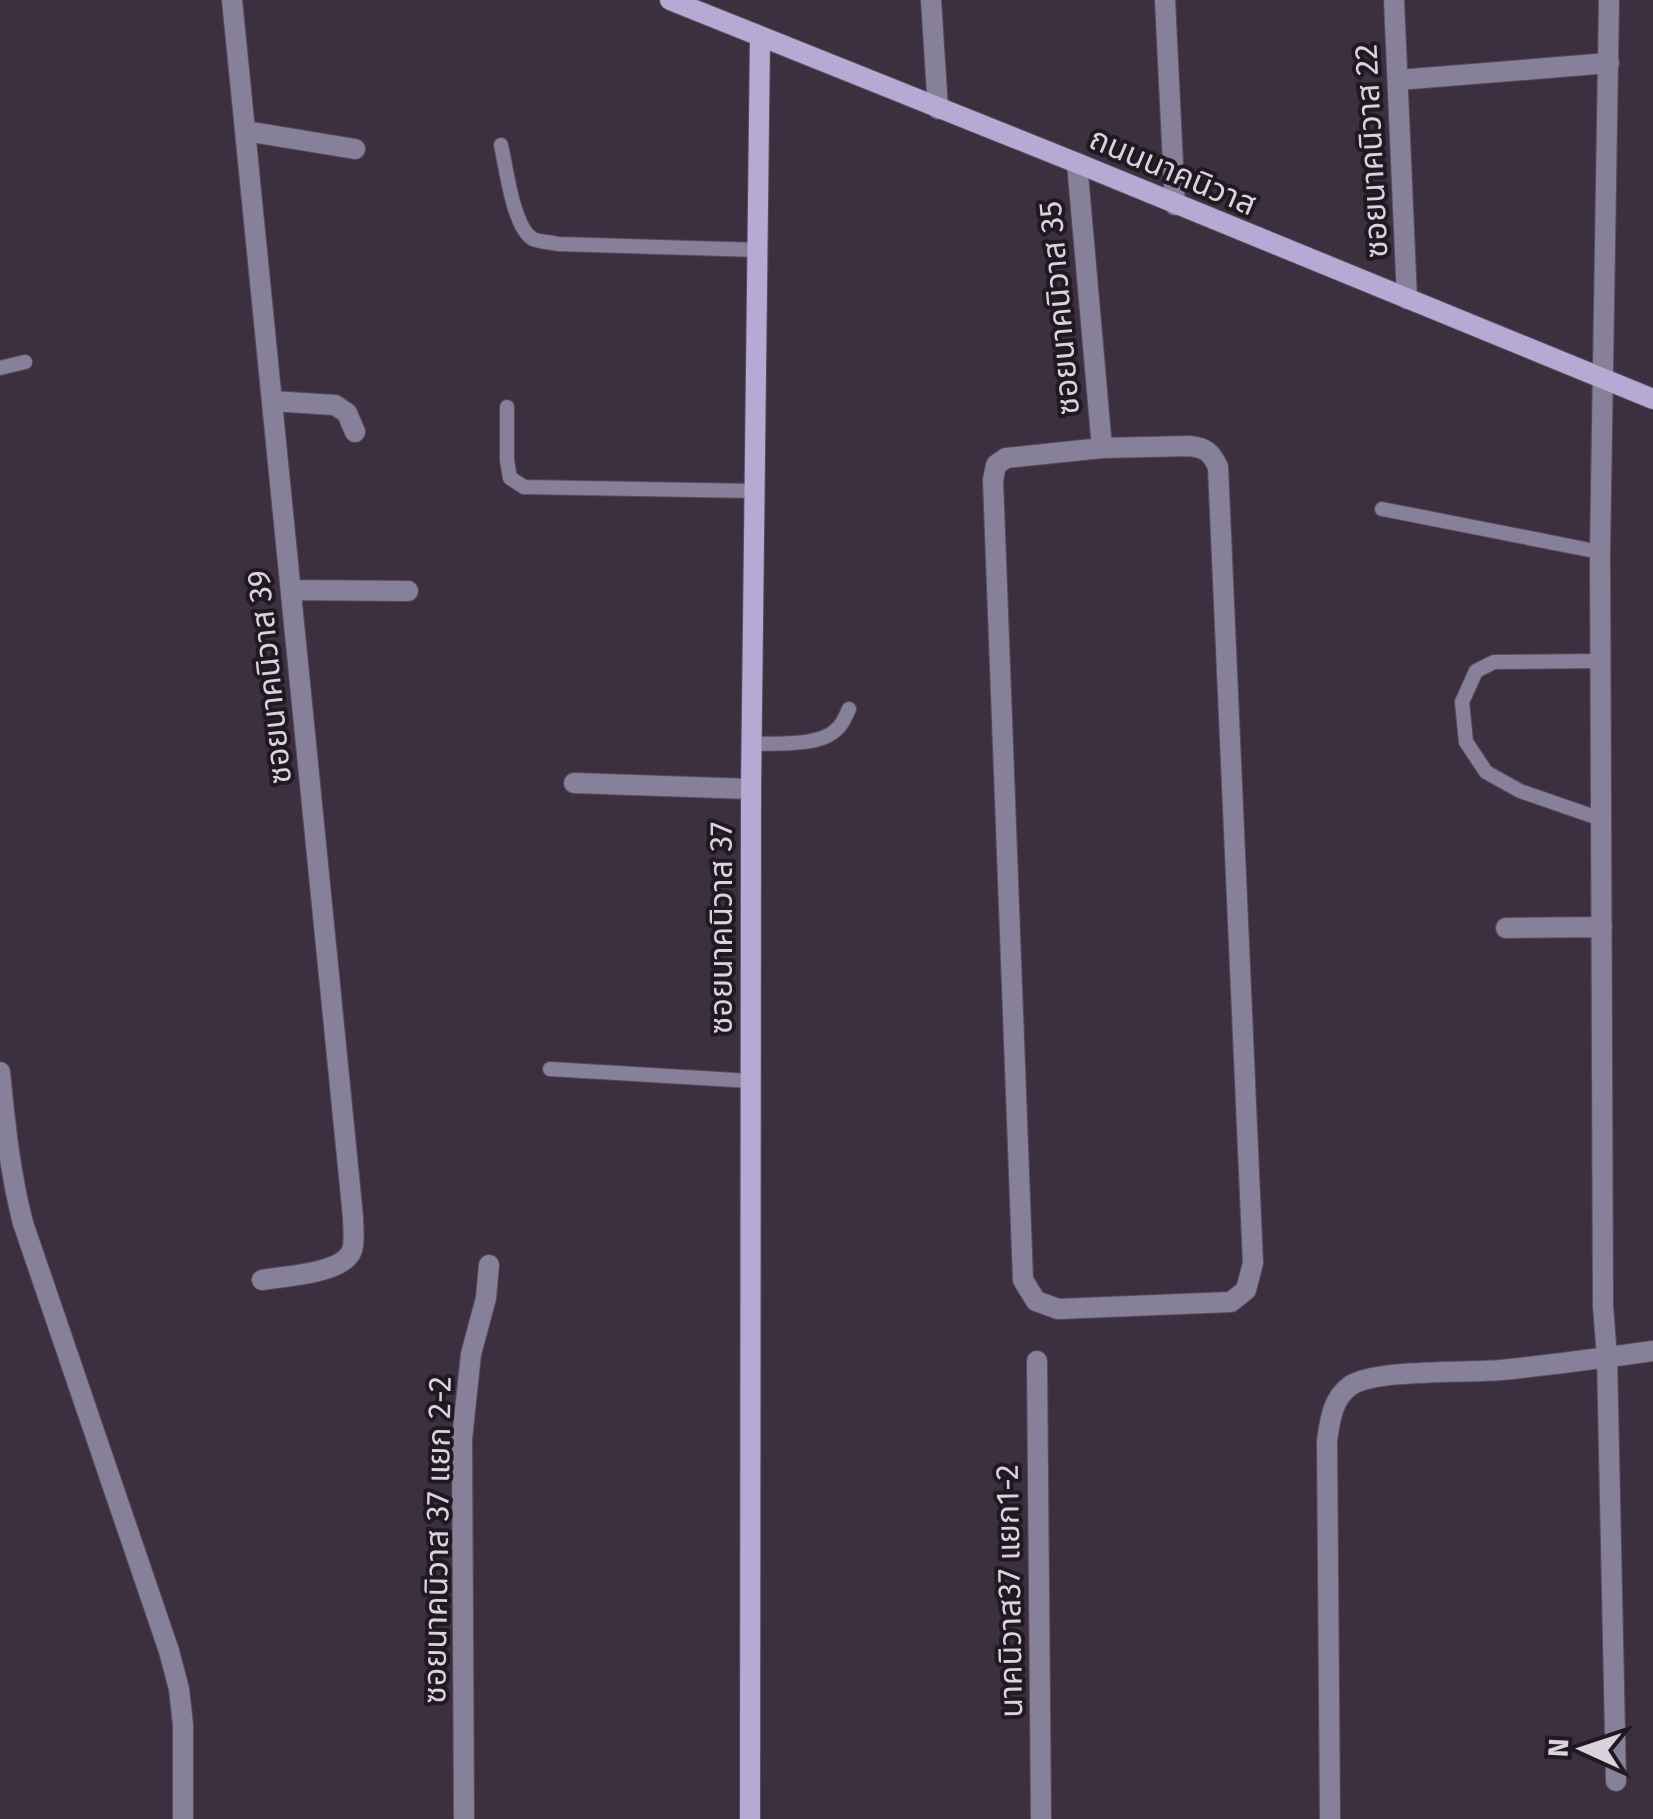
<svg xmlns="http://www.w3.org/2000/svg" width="1653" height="1819" viewBox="0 0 1653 1819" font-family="'Fira Sans','Noto Sans Thai',sans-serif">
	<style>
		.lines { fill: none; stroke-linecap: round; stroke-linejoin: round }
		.lane-casing { stroke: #584c5c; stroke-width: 16 }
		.street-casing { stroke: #584c5c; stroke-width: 22 }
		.secondary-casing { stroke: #584c5c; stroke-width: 22 }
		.lane { stroke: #878099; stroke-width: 14 }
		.street { stroke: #878099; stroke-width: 20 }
		.secondary { stroke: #b5aad3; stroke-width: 20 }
		.labels { text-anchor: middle; stroke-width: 8; stroke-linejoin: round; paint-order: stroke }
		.street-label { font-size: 32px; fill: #dad2dd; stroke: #201921 }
	</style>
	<rect width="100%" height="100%" fill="#3c2f40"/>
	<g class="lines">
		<g class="lane-casing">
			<path id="lane" d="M501,145C506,166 513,228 533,239C540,242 550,242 558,244L759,250
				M0,368L25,362
				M507,407V460L510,478L524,487L755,491
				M1382,509L1600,552
				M1600,661L1494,662L1476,671L1462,702L1466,742L1486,772L1520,791L1601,819
				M752,744C775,743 820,747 837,729C843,724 846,715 849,709
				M550,1069L751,1081"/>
		</g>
		<g class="street-casing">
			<path id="street" d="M232,0L353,1217C353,1227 355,1241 352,1250C344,1274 284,1276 262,1280
				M931,0L938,109
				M1165,0L1175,205
				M1394,0L1407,299
				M1609,0L1600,552L1603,1306L1607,1357L1616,1781
				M1398,80L1609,63
				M245,131L355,149
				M1077,163L1102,448
				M272,401L335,405L347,413L355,432
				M1190,446C1206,448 1211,452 1218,467L1253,1263L1246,1290L1231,1302L1058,1309L1036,1301L1023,1280L993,480L996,465L1006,458L1102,448Z
				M291,590L408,591
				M574,783L751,789
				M1506,928L1602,927
				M0,1072C5,1123 10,1173 23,1223L169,1651L179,1689L183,1725V1819
				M1037,1361L1041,1819
				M464,1819L462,1439L471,1354L486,1298L489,1265
				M1330,1819L1327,1441C1330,1421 1332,1399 1350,1386C1373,1369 1467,1373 1501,1370C1552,1365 1602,1358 1653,1351"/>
		</g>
		<g class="secondary-casing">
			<path id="secondary" d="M670,0L1077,163L1653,399
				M750,1819L751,789L760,37"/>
		</g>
		<use href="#lane" class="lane"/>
		<use href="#street" class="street"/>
		<use href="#secondary" class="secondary"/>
	</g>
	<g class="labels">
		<g class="street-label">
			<text transform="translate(1371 151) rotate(-93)" y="11">ซอยนาคนิวาส 22</text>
			<text transform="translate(1173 171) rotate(23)" y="11">ถนนนาคนิวาส</text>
			<text transform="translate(1059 308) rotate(-95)" y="11">ซอยนาคนิวาส 35</text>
			<text transform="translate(269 677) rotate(-96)" y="11">ซอยนาคนิวาส 39</text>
			<text transform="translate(721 928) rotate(-90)" y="11">ซอยนาคนิวาส 37</text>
			<text transform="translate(437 1540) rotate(-89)" y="11">ซอยนาคนิวาส 37 แยก 2-2</text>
			<text transform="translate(1009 1591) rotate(-91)" y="11">นาคนิวาส37 แยก1-2</text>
		</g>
	</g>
	<g transform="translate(1583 1749) rotate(273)" stroke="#201921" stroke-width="8" paint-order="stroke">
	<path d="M0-8L18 38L0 25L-18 38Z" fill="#dad2dd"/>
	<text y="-15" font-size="28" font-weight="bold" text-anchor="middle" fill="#dad2dd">N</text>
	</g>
</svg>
